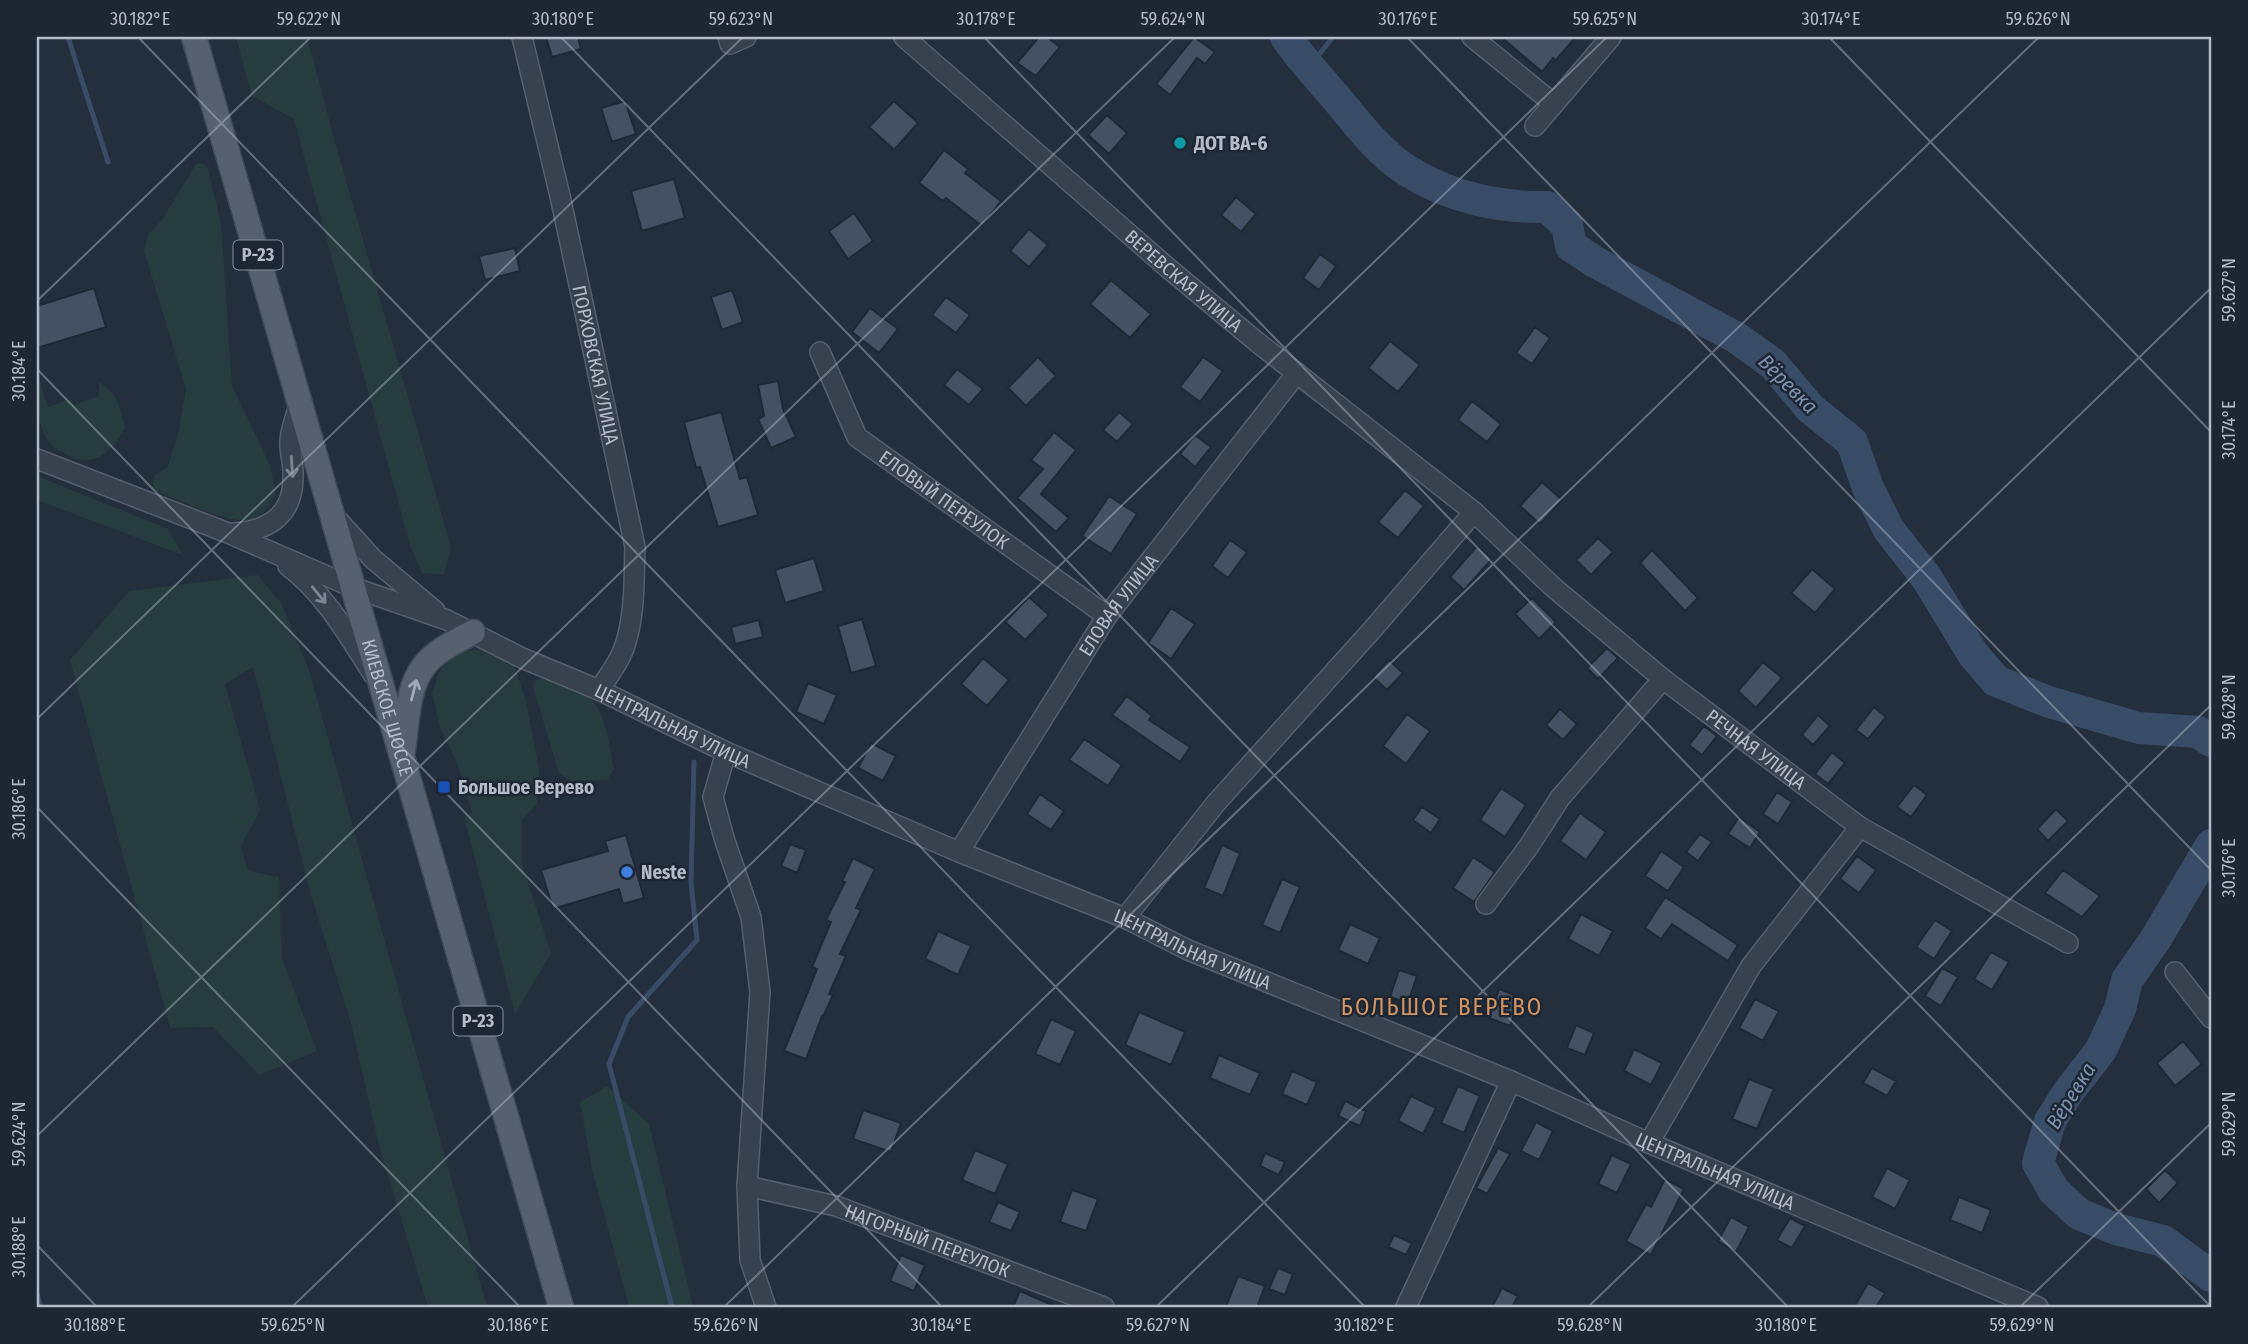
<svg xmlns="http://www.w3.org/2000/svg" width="2248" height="1344" viewBox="0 0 2248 1344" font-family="'Fira Sans Condensed',sans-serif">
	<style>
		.green { fill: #263c3f }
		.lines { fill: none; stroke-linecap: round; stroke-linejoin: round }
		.stream { stroke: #394c67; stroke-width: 5 }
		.river { stroke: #394c67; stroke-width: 32 }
		.building { fill: #455162; stroke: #1f2835; stroke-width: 2 }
		.minor-casing { stroke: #565f6c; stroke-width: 22 }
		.major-casing { stroke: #414a57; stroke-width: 27 }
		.minor { stroke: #38414e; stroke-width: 19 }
		.major { stroke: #56606e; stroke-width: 24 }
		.oneway { stroke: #7c8592 }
		.oneway2 { stroke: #a1aab7 }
		.ticks { fill: none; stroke: #b4bcc9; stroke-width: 2; stroke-opacity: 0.45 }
		.culture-dot { fill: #0f9aa8; stroke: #1d2633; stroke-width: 2.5 }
		.transit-dot { fill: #1a4fb4; stroke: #1d2633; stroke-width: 2.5 }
		.shop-dot { fill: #3f7fe0; stroke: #1d2633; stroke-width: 2.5 }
		.labels { text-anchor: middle; stroke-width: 5; stroke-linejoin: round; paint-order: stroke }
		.shield { fill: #1d2633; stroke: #878f9c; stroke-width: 2 }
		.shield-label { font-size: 18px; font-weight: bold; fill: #b4bcc9 }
		.poi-label { font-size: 19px; font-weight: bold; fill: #b4bcc9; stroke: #1d2633; text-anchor: start }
		.street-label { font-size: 19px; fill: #b4bcc9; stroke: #1d2633 }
		.water-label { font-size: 21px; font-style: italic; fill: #7c92b1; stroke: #1d2633 }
		.quarter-label { font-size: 23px; letter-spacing: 2px; fill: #d59563; stroke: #1d2633 }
		.neatline { fill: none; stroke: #b4bcc9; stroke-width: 2.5 }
		.ticks-label { font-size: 18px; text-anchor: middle; fill: #b4bcc9 }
	</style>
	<rect width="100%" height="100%" fill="#242f3e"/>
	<path class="green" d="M236,37H307L335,142L451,547L444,575L422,573L410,545L294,119L252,96Z
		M202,163L207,166L221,223L232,386L270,465L276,494C270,503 265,515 254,519C235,528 173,497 152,489L155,475L168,466L178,434L186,389L144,251L148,235L163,218L196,164Z
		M39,379L48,407L71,399L74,405L99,396V382C118,394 120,407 125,428C110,453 93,471 63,453C55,448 48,443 44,434C37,416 37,399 37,380Z
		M37,476L168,529L183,555L37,500Z
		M258,575L281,603L309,670L487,1307H428L379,1146L351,1023L311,895L253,667L225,684L260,810L241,846L248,871L279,877L282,958L317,1051L259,1075L213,1027L170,1028L70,660L129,591Z
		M493,648L512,660L525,697L539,769L537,803L522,820V864L551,953L515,1014L464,817L472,812L458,765L440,728L432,693L441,668L463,651Z
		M544,677C557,683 574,687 586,695C607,710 609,746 614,769L607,780L571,781L559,773L533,687L534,681Z
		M607,1086L649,1124L693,1307H629L592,1169L580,1102Z"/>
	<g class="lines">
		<path class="stream" d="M68,37L108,162
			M1309,67L1333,37
			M37,1294L41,1307
			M672,1307L609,1064L628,1017L697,940L691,882L694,762"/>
		<path class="river" d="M1286,37C1301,59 1320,79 1337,99C1358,124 1380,154 1408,171C1449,197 1499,208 1547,207L1567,225L1571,246L1595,262L1737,338L1773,364L1810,408L1852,442L1868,488L1889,530L1926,577L1973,654L1996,681L2049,702L2139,728L2198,732L2211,741
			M2211,845L2155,940L2127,980L2120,1009L2101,1050L2069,1091L2050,1121L2038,1163L2054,1191L2079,1214L2116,1229L2163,1241L2211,1276"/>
	</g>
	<path class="building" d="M546,37H578L581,49L552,57Z
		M1039,37H1047L1060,47L1036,76L1017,63Z
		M1194,37L1215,52L1205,64L1197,58L1170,95L1156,84Z
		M1501,37H1576L1556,60L1553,58L1542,72Z
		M625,101L636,134L612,142L601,108Z
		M894,101L918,123L894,150L869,127Z
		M1107,115L1127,133L1109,154L1088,135Z
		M944,150L968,169L965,173L1001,201L982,226L946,198L943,201L919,183Z
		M674,179L685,218L642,231L631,191Z
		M1236,197L1256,214L1241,232L1221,215Z
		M854,213L873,241L848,259L829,231Z
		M1029,229L1048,245L1029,267L1010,251Z
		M515,248L520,271L485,280L479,256Z
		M1320,254L1336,266L1319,290L1303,278Z
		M1111,280L1151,314L1130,338L1090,304Z
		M94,288L106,327L37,348V306Z
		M732,290L743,322L722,330L711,297Z
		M946,297L970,315L956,333L932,315Z
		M870,308L898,329L879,353L852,332Z
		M1535,327L1550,338L1532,364L1516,353Z
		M1390,341L1420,365L1398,392L1368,368Z
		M1038,357L1056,376L1026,406L1008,388Z
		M1203,357L1223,371L1200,402L1180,387Z
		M957,369L983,389L969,405L944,385Z
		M778,381L783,409L796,437L771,448L758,419L764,416L758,385Z
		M1472,401L1501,424L1487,442L1458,420Z
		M721,412L740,479L747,477L758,515L718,527L700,467L696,468L684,422Z
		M1119,412L1133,424L1117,442L1103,430Z
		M1054,432L1076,450L1041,494L1069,518L1056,532L1017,498L1043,469L1031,460Z
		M1195,435L1211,447L1195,467L1180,454Z
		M1542,482L1562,500L1540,524L1520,506Z
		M1405,490L1424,506L1398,538L1378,522Z
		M1109,496L1137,514L1111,554L1082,536Z
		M1598,538L1613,552L1591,575L1576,560Z
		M1230,540L1247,552L1228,578L1212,566Z
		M1477,546L1492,559L1464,590L1450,577Z
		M1652,550L1698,598L1685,611L1640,563Z
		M814,558L824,591L785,603L775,570Z
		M1812,569L1835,589L1815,613L1791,593Z
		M1029,597L1049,615L1025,640L1005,622Z
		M1532,598L1556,622L1539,639L1515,614Z
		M1171,608L1195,624L1171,659L1148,643Z
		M862,619L876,666L851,673L838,626Z
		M759,620L763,637L735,644L731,627Z
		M1607,648L1618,658L1598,679L1587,668Z
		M983,658L1009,680L987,706L961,684Z
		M1389,660L1403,673L1387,690L1373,677Z
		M1763,662L1782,678L1756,708L1738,691Z
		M808,683L837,695L824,724L796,712Z
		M1127,696L1152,716L1149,720L1190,747L1180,762L1112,715Z
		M1874,707L1886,717L1868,739L1856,730Z
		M1560,709L1577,724L1563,740L1546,725Z
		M1407,714L1430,731L1406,764L1383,746Z
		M1818,715L1830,726L1813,745L1802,735Z
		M1704,726L1717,736L1702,755L1689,745Z
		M1084,739L1122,765L1108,786L1069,760Z
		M871,743L896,756L883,781L858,768Z
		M1832,752L1845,763L1828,784L1815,774Z
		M1914,785L1927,795L1911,817L1897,807Z
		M1501,788L1526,805L1505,837L1480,820Z
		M1777,792L1792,802L1778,824L1763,814Z
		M1040,794L1064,811L1051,830L1027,814Z
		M1422,807L1440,819L1431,833L1413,820Z
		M2056,809L2068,821L2048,841L2037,829Z
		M1580,813L1606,832L1586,860L1560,841Z
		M1739,817L1760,832L1750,848L1728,834Z
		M1700,834L1712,842L1698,861L1686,852Z
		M626,835L644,898L623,904L619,889L553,909L541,870L608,851L605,841Z
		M790,844L806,850L797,873L781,866Z
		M1222,845L1240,853L1223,896L1204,888Z
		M1661,851L1684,867L1668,891L1645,876Z
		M1857,856L1876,870L1859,893L1840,879Z
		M1473,857L1495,872L1474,902L1453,888Z
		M853,858L875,869L856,908L861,910L840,954L846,956L829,994L833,995L823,1017L822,1016L806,1059L784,1051L817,969L812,967L831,922L826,920L845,882L842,881Z
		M2063,870L2100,896L2082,917L2045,893Z
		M1282,879L1300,887L1280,933L1262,925Z
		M1665,897L1738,945L1728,961L1672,924L1661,939L1645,928Z
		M1581,914L1613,931L1599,956L1568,939Z
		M1935,920L1952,931L1934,959L1916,947Z
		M1350,924L1380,938L1368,964L1338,950Z
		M938,931L971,946L958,975L925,959Z
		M1991,952L2009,962L1992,990L1974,979Z
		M1942,968L1958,977L1941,1006L1925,996Z
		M1399,970L1417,976L1408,1003L1390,997Z
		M1499,989L1520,997L1510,1026L1489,1018Z
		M1755,999L1779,1011L1763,1041L1739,1028Z
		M1139,1012L1185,1032L1171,1065L1125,1045Z
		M1051,1019L1076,1031L1060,1065L1035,1054Z
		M1576,1025L1594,1033L1585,1055L1567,1048Z
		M2183,1041L2202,1064L2175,1086L2157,1063Z
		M1634,1049L1662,1063L1651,1085L1624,1071Z
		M1219,1055L1260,1073L1250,1095L1210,1078Z
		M1872,1068L1896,1081L1887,1096L1863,1083Z
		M1292,1071L1317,1082L1307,1105L1282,1094Z
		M1749,1079L1774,1089L1757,1129L1732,1119Z
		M1458,1086L1480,1096L1464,1133L1441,1123Z
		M1411,1096L1436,1108L1423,1134L1398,1121Z
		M1345,1101L1366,1111L1360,1126L1338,1116Z
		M863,1110L901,1123L891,1152L853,1139Z
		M1536,1122L1553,1131L1539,1160L1521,1151Z
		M1498,1148L1510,1154L1487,1194L1476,1188Z
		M975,1150L1008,1164L995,1194L962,1180Z
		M1265,1153L1285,1162L1279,1175L1260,1166Z
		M1612,1155L1631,1164L1617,1193L1598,1184Z
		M1887,1168L1910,1180L1895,1209L1872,1197Z
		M2165,1170L2178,1183L2159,1203L2146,1189Z
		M1665,1179L1684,1189L1651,1255L1626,1241L1646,1204L1651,1207Z
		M1072,1190L1098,1199L1086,1231L1060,1222Z
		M1959,1197L1991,1210L1982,1233L1950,1220Z
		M998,1202L1020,1212L1011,1231L989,1222Z
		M1731,1217L1749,1227L1736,1252L1718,1241Z
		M1790,1218L1805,1226L1792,1248L1777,1240Z
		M1394,1235L1412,1243L1406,1255L1388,1247Z
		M901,1255L925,1265L914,1291L890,1281Z
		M1278,1268L1293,1274L1285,1295L1269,1289Z
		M1238,1276L1265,1286L1257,1307H1226Z
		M1868,1283L1885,1293L1876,1307H1854Z
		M1502,1288L1518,1296L1512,1307H1492Z
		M1020,1291L1057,1307H1013Z"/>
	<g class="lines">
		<g class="minor-casing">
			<g id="minor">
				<path id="s1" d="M522,37L560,196L635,547C634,579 635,612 626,642C621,660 609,675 599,690"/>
				<path d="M728,37L730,44L746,37"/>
				<path id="s2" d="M904,37L1168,268L1257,342L1474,512L1553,587L1663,679L1860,827L2068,943"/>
				<path d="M1472,37L1554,104"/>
				<path d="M1535,126L1611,37"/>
				<path id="s3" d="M820,352L857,437L1107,616"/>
				<path id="s4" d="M37,459L228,533L352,587L447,620L522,658L599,690L726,752L959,852L1125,918L1188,950L1511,1081L1649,1143L2038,1307"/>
				<path d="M335,517L373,559L435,611"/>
				<path d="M233,533C271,531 295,513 293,472C293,462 289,450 290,440C291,428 296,415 300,403"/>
				<path d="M288,566C325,594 348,635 373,674"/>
				<path d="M726,752L713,797L724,838L751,917L760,992L747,1186L750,1260L766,1307"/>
				<path id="s5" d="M959,852L1107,616L1297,373"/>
				<path d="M1486,904L1529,846L1560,798L1663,679"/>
				<path d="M1125,918L1216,803L1372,630L1474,512"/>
				<path d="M2175,972L2211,1018"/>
				<path d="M1649,1143L1751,966L1860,827"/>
				<path id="s6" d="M747,1186L836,1206L1104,1307"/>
				<path d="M1406,1307L1511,1081"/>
			</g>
		</g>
		<g class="major-casing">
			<g id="major">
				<path id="s7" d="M194,37L561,1307"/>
				<path d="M403,750C407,724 407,687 424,666C435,651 457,641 473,632"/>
			</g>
		</g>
		<use href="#minor" class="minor"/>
		<use href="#major" class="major"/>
	</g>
	<defs><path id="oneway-shaft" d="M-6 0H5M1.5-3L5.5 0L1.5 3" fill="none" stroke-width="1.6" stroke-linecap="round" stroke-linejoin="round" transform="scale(1.75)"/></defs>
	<g class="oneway">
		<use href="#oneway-shaft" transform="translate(292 467) rotate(86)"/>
		<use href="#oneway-shaft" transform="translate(319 595) rotate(51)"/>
	</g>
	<use class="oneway2" href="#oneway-shaft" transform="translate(414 690) rotate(-76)"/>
	<path class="ticks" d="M138,37L1365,1307M561,37L1788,1307M984,37L2211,1307M1407,37L2211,870M1829,37L2211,432M37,301L311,37M37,369L942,1307M37,719L743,37M37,807L520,1307M37,1136L1175,37M37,1245L97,1307M292,1307L1607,37M724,1307L2039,37M1156,1307L2211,288M1588,1307L2211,705M2020,1307L2211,1123"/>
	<circle class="culture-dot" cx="1180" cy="143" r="7"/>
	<rect class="transit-dot" x="437" y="780" width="14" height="14" rx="3.5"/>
	<circle class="shop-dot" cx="627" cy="872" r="7"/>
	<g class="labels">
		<g class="shield">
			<rect x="233.5" y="240.5" width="49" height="29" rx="5"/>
			<rect x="453.5" y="1006.5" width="49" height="29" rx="5"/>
		</g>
		<g class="shield-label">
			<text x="258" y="261">Р-23</text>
			<text x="478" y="1027">Р-23</text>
		</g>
		<g class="poi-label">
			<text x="1194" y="150">ДОТ ВА-6</text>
			<text x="458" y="794">Большое Верево</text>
			<text x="641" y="879">Neste</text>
		</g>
		<g class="street-label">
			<text dy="7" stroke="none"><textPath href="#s2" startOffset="371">ВЕРЕВСКАЯ УЛИЦА</textPath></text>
			<text dy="7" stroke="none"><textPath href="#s1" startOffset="336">ПОРХОВСКАЯ УЛИЦА</textPath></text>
			<text dy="7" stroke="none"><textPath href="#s3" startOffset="200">ЕЛОВЫЙ ПЕРЕУЛОК</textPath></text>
			<text dy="7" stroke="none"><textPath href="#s5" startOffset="294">ЕЛОВАЯ УЛИЦА</textPath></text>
			<text dy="7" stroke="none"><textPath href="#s7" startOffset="698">КИЕВСКОЕ ШОССЕ</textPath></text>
			<text dy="7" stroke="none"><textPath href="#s4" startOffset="690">ЦЕНТРАЛЬНАЯ УЛИЦА</textPath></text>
			<text dy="7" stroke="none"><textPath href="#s2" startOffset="1111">РЕЧНАЯ УЛИЦА</textPath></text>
			<text dy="7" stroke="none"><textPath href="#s4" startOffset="1256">ЦЕНТРАЛЬНАЯ УЛИЦА</textPath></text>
			<text dy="7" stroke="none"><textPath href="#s4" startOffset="1824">ЦЕНТРАЛЬНАЯ УЛИЦА</textPath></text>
			<text dy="7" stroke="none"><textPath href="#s6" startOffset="189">НАГОРНЫЙ ПЕРЕУЛОК</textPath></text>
		</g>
		<g class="water-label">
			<text transform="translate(1788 384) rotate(45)" y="7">Вёревка</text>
			<text transform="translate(2071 1096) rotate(-58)" y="7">Вёревка</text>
		</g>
		<g class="quarter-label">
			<text x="1442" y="1015">БОЛЬШОЕ ВЕРЕВО</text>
		</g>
	</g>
	<rect width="2248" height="1344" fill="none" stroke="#1d2633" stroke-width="77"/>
	<rect x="38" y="38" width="2172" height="1268" class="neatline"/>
	<g class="ticks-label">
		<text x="140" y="25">30.182°E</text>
		<text x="309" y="25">59.622°N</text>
		<text x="563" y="25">30.180°E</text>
		<text x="741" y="25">59.623°N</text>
		<text x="986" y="25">30.178°E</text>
		<text x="1173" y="25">59.624°N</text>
		<text x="1408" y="25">30.176°E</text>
		<text x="1605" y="25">59.625°N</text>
		<text x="1831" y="25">30.174°E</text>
		<text x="2038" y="25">59.626°N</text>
		<text transform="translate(2229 290) rotate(-90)" y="6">59.627°N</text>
		<text transform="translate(19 371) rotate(-90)" y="6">30.184°E</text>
		<text transform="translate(2229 430) rotate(-90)" y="6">30.174°E</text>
		<text transform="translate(2229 707) rotate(-90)" y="6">59.628°N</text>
		<text transform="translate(19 809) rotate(-90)" y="6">30.186°E</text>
		<text transform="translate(2229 868) rotate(-90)" y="6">30.176°E</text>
		<text transform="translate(2229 1124) rotate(-90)" y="6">59.629°N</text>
		<text transform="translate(19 1134) rotate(-90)" y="6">59.624°N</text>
		<text transform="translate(19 1247) rotate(-90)" y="6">30.188°E</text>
		<text x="95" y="1331">30.188°E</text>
		<text x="293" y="1331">59.625°N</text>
		<text x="518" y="1331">30.186°E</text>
		<text x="726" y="1331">59.626°N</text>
		<text x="941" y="1331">30.184°E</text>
		<text x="1158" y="1331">59.627°N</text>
		<text x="1364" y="1331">30.182°E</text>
		<text x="1590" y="1331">59.628°N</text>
		<text x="1786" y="1331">30.180°E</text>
		<text x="2022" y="1331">59.629°N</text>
	</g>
</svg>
